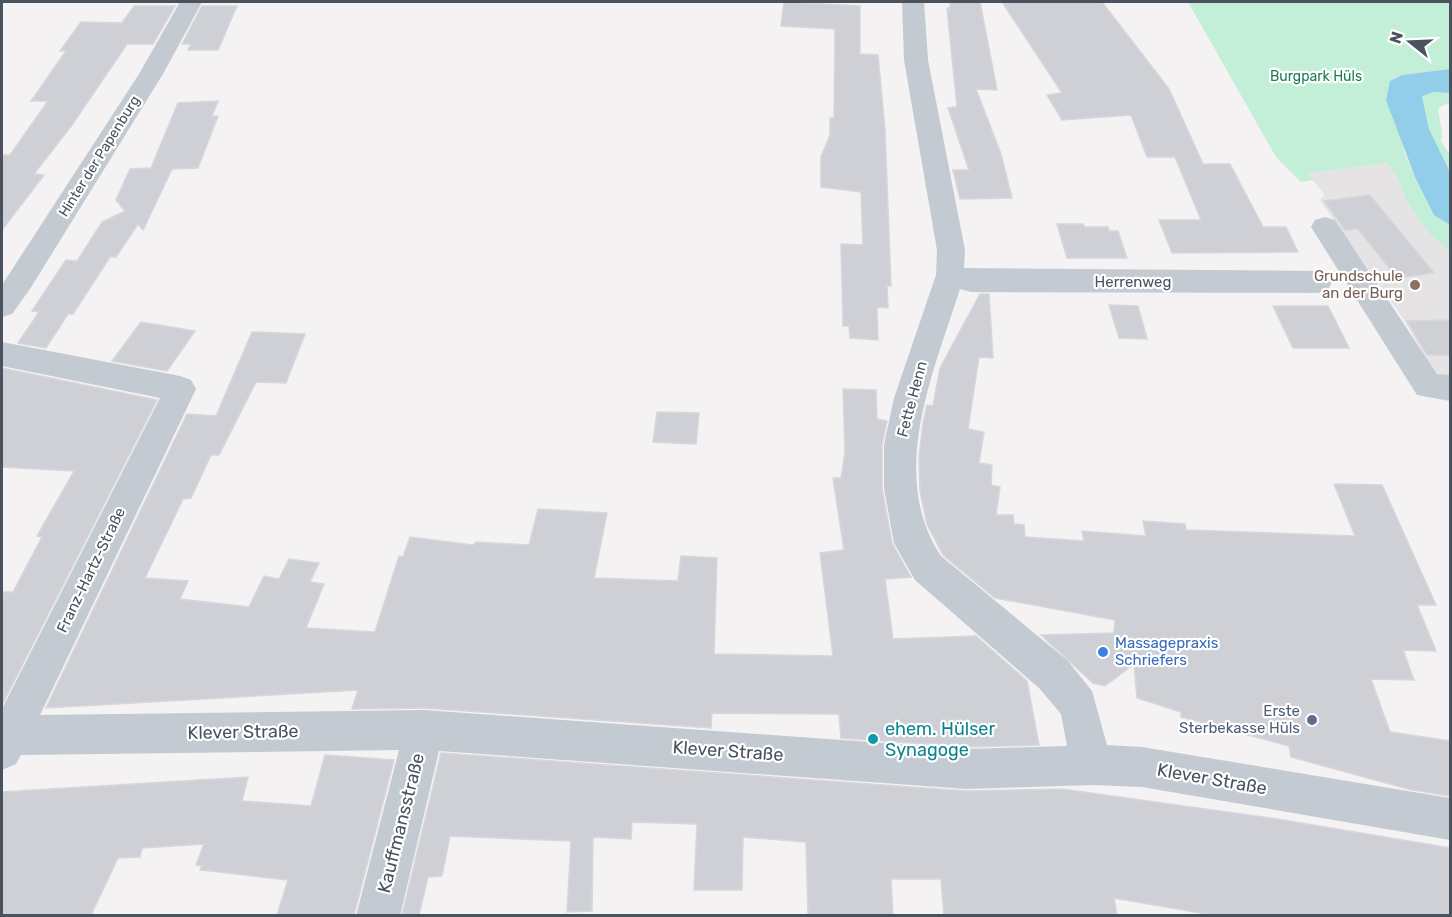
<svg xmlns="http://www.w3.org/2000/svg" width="1452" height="917" viewBox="0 0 1452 917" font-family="Rubik,sans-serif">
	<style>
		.education { fill: #e5e3e3 }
		.green { fill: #c3eed8 }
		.water { fill: #92cee9 }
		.building { fill: #cfd0d5; stroke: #d6d7dc; stroke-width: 1.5 }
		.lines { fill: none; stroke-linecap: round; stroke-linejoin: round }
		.street { fill: #c3cad2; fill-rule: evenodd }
		.education-dot { fill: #8d6e63; stroke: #fff; stroke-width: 2 }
		.shop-dot { fill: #3f7fe0; stroke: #fff; stroke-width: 2 }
		.service-dot { fill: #5c6f8a; stroke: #fff; stroke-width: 2 }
		.culture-dot { fill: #0f9aa8; stroke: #fff; stroke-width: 2 }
		.labels { text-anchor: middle; stroke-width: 4.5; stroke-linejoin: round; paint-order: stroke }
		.far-park-label { font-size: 14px; fill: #1c7e57; stroke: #fff }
		.far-street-label { font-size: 14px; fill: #4a525e; stroke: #fff }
		.education-label { font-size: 15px; fill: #785e54; stroke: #fff; text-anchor: end }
		.street-label { font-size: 15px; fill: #4a525e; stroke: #fff }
		.shop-label { font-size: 15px; fill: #366cbe; stroke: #fff; text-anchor: start }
		.service-label { font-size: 15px; fill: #4e5e75; stroke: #fff; text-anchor: end }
		.near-culture-label { font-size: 18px; fill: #0d838f; stroke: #fff; text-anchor: start }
		.near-street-label { font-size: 18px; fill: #4a525e; stroke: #fff }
	</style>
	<rect width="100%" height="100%" fill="#f4f2f2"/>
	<path class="education" d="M1386,163L1394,171L1410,206L1442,246L1450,251V376H1442L1433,370L1404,320L1320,200L1325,195L1307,173Z"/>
	<path class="green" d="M1188,2H1450V69L1402,75L1390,81L1404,151L1415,177L1434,214L1450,225V251C1435,242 1418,220 1409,204C1401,190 1399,174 1386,163L1308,173L1313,180L1301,182L1276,157Z
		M1433,92L1450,93V104L1443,105L1438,109L1442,133L1441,141L1450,155V172L1429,129L1422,95Z"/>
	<path class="water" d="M1450,69V93L1433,92L1422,96L1429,129L1450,172V225L1434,215L1415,177L1386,100L1390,81L1402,75Z"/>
	<path class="building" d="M784,2L860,6V54L878,55L885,130L891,286H887L888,308L877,307L878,340L850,338L849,326H843L841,244L863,245L861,192L821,187V157L830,135V118H834L835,29L781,26Z
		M950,2H980L997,90L976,89L1001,154L1012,198L960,199L953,170H969L948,108L957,107L947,8H950Z
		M1002,2H1102L1169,89L1203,164H1230L1263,227H1286L1298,252L1172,253L1159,220H1201L1175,157H1147L1131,115L1062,120L1047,95L1062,93Z
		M134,6H175L153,44H127L72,125L34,174L44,175L2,230V155H10L48,101H31L66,51H60L81,22L122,23Z
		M202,6H237L218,50H188L191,44H182Z
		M218,101L212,116H218L198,168L172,169L143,230L138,224L116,257H110L73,314H68L46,348L18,343L39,312L32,311L66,260L77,261L102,222L125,211L116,200L130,169L151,168L178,103Z
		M1370,195L1434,273L1397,278L1358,229L1345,230L1324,201Z
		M1057,224H1083L1085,227H1108L1109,231H1118L1127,258H1067Z
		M980,294H989L993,358L979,357L968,429L984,432L979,463L992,465L991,485L1000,487L996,515H1013L1014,524L1024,525L1025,537L1084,541L1082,531L1146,536L1143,521L1185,524L1186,530L1355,536L1334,484L1382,485L1436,605H1417L1436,651L1403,650L1414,680L1371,679L1390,732L1450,741V796L1408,789L1291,757L1289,746L1181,717V712L1137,698L1134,664L1105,686L1093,683L1041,635L1114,633L1115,620L995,598L943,555L927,524L920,491L919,458L923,423L927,405L933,406L940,368Z
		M1109,305L1138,306L1147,339L1119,338Z
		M1273,306H1328L1349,348H1293Z
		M1450,320V355H1427L1407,321Z
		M141,322L195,331L167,371L112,361Z
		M252,332L305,334L286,383L256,382L219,455H211L191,498L183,499L145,578L188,581L180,599L249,607L264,576L279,579L289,559L319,563L310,582L324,584L306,628L375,632L399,556L403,557L410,537L473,545L476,542L529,545L538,509L607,513L594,578L678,581L681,556L717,558L714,654L833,656L820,553L844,550L833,478H841L845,452L843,389L876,390L877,419L887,421L882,445V488L892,543L911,577L885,579L893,639L976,636L1027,681L1039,745L967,747L841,738L839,714L712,713L711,728L424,708L352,709L358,690L46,708L187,414L216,416Z
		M2,368L157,400L2,705V592H13L42,537L37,536L74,471L2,467Z
		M657,412L699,413L696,444L653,442Z
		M441,753L967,791L1062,789L1277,819L1450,848V915H1212L1114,898L1117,915H944L941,879H891L893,915H808L806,842L743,837L742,890H694L697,824L632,822L631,839L593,837L592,911L567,912L571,841L450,836L442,876L428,877L419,915H402Z
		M325,755L394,760L354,915H277L288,880L200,870L202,866L196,865L204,844L142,848L140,857L118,858L91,915H2V792L248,777L242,801L311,806Z"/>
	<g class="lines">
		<path class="street" d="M180,2H202L163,74L30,289L12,314L2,317V285L139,74Z
			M902,2H924L928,60L965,250L964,268L1318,271L1328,274L1332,282L1328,290L1318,293L971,292L960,289C934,371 887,475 941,556L1067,660L1092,691L1107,745L1142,747L1450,798V840L1142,787L1092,785L967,789L439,751L400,916H356L399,750L21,755L16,764L2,770V709L160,398L2,366V342L180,376L191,380L196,389L40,715L424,710L967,749L1067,746L1061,714L1039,688L915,580L894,543L884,488V445L894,398L936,275L937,250L904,60Z
			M1325,217L1335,220L1437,374L1450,375V401L1417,395L1311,227L1315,220Z"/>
	</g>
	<circle class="education-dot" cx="1415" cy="285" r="6"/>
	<circle class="shop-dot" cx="1103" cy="652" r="6"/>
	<circle class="service-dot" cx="1312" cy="720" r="6"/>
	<circle class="culture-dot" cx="873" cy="739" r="6"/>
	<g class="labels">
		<g class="far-park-label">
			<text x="1316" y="81">Burgpark Hüls</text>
		</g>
		<g class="far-street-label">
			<text transform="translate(99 156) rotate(-58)" y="5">Hinter der Papenburg</text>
		</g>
		<g class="education-label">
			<text x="1403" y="281">Grundschule<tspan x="1403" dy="17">an der Burg</tspan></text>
		</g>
		<g class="street-label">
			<text x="1133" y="287">Herrenweg</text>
			<text transform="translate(912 399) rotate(-75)" y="5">Fette Henn</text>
			<text transform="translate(91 570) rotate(-64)" y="5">Franz-Hartz-Straße</text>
		</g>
		<g class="shop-label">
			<text x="1115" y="648">Massagepraxis<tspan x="1115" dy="17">Schriefers</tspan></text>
		</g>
		<g class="service-label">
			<text x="1300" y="716">Erste<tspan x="1300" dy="17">Sterbekasse Hüls</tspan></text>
		</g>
		<g class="near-culture-label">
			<text x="885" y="735">ehem. Hülser<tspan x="885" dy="21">Synagoge</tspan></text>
		</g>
		<g class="near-street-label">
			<text transform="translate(243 732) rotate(-1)" y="6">Klever Straße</text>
			<text transform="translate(728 751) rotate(4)" y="6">Klever Straße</text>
			<text transform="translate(1212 779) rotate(10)" y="6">Klever Straße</text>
			<text transform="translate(401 823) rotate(-76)" y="6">Kauffmansstraße</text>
		</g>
	</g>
	<rect width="1452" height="917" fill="none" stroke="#4a525e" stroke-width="6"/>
	<g transform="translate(1410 42) rotate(288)" stroke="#ffffff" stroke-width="4.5" paint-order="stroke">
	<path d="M0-4.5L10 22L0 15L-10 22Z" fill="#4a525e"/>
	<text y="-9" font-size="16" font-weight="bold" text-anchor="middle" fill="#4a525e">N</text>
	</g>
</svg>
